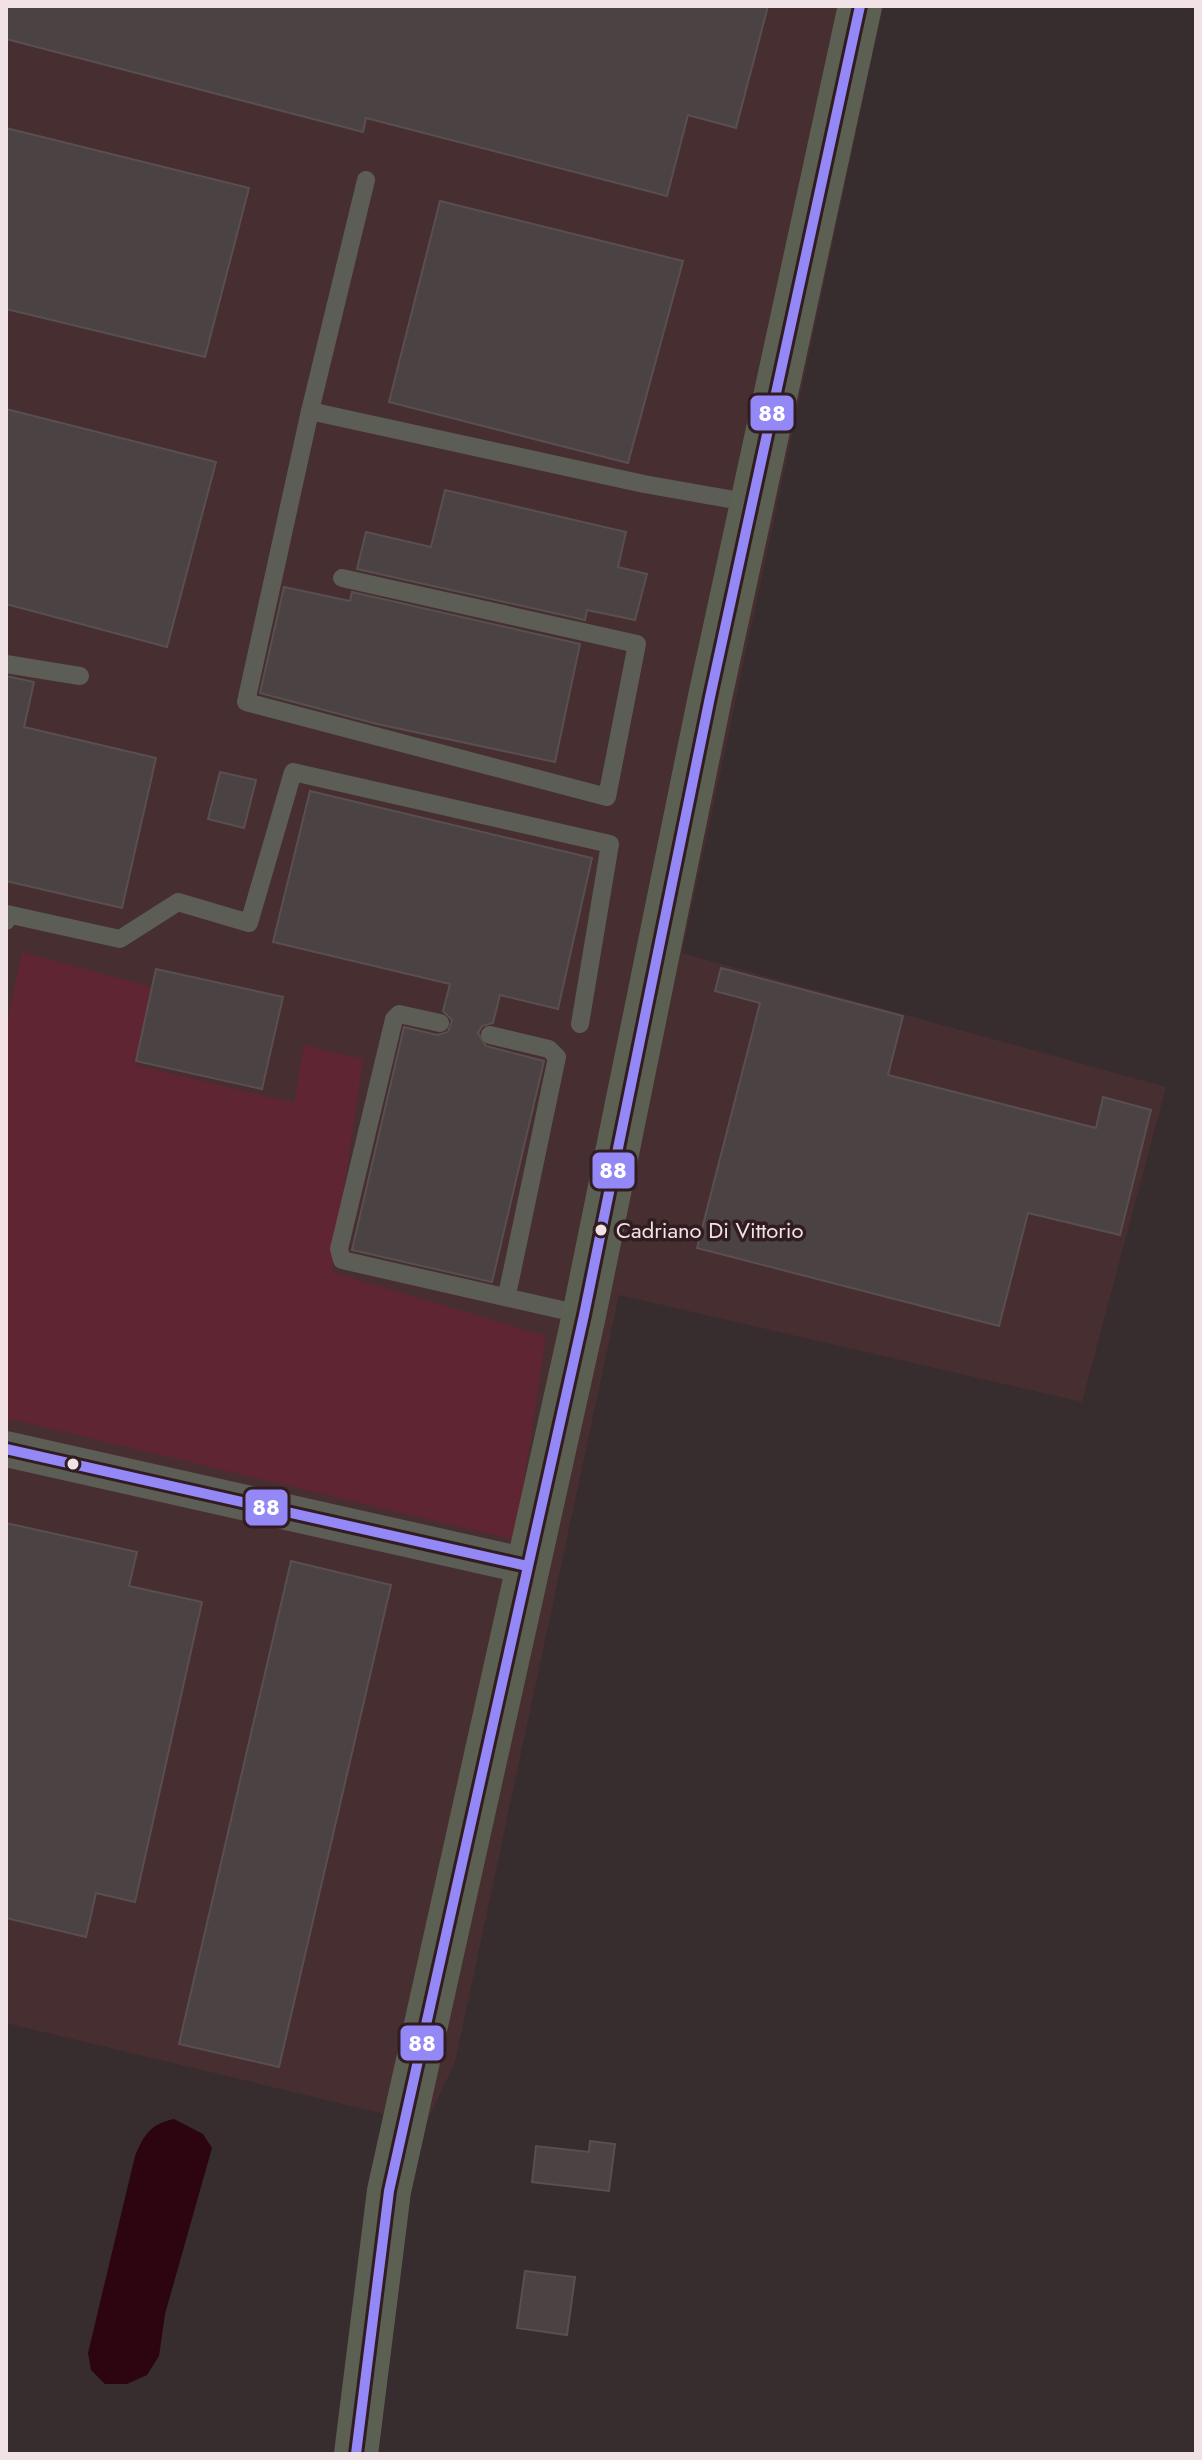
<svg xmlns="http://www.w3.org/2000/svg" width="1202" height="2460" viewBox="0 0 1202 2460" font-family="Jost,sans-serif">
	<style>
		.built { fill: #472e31 }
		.green { fill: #602533 }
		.water { fill: #2c0510 }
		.building { fill: #4b4244; stroke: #594f51; stroke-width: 2 }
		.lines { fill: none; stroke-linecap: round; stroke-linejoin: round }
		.lane { stroke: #5c5d55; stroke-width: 18 }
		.street { stroke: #5c5d55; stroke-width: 36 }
		.secondary { stroke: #5c6053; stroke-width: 44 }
		.bus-1-casing { stroke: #311d21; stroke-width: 16 }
		.bus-1 { stroke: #9488f6; stroke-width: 10 }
		.bus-dot { fill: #f1e3e5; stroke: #311d21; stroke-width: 3 }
		.labels { text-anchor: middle; stroke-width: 7; stroke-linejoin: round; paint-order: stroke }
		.bus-label { font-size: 22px; fill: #f1e3e5; stroke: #311d21; text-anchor: start }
		.line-badge { stroke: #311d21; stroke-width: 3 }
		.badge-label { font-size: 22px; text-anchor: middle; font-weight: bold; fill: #fff }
	</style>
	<rect width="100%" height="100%" fill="#372c2e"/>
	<path class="built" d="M6,6H883L682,953L1166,1087L1082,1402L619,1295L455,2062L426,2124L6,2023Z"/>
	<path class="green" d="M22,952L152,987L136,1065L294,1103L304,1045L363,1059L332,1272L546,1336L515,1540L6,1418V1027Z"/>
	<path class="water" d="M174,2119L203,2134L212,2148L165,2314L159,2356L147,2375L127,2384H105L91,2370L88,2353L135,2156C144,2135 150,2124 174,2119Z"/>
	<path class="building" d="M6,6H768L736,128L688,115L667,196L366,118L363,132L6,39Z
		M6,128L249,188L205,357L6,309Z
		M440,201L683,261L628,463L389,402Z
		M6,409L216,462L167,647L6,604Z
		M445,490L626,532L618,567L647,574L635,620L587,610L585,620L357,569L366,532L431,547Z
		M284,587L350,601L352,592L580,644L555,762L377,724L260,693Z
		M6,676L34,682L24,727L156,758L122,908L6,881Z
		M220,772L256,780L244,828L208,819Z
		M310,791L592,858L558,1009L500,995L493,1023L482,1026L478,1033L486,1046L544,1061L492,1282L352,1250L404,1027L437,1035L448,1032L452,1020L443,1011L450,984L273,942Z
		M721,968L903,1016L888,1075L1096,1128L1103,1097L1151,1110L1120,1235L1028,1213L999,1326L697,1248L760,1003L715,991Z
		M156,969L283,997L262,1089L136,1061Z
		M6,1523L137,1552L129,1586L202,1602L135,1902L96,1893L86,1937L6,1918Z
		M291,1561L391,1585L279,2067L179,2044Z
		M590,2141L615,2144L609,2191L532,2182L536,2146L589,2152Z
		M525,2271L575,2277L567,2335L517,2328Z"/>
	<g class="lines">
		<path class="lane" d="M366,180L310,411L644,484L752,503
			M310,411L246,702L607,797L637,644L342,578
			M6,664L80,676
			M6,921L7,914L120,939L178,902L249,923L293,772L610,844L580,1024
			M440,1023L399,1014L394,1019L339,1249L342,1260L584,1315
			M490,1035L549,1049L557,1057L507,1295"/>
		<path class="street" d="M6,1449L527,1566"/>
		<path class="secondary" d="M356,2454L389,2191L584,1315L710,697L860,6"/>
		<g class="bus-1-casing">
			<path id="bus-1" d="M6,1449L527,1566
				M356,2454L389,2191L584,1315L710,697L860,6"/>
		</g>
		<use href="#bus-1" class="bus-1"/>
	</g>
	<g class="bus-dot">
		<circle cx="601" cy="1230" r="7"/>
		<circle cx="73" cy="1464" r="7"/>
	</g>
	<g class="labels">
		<g class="bus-label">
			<text x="616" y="1238">Cadriano Di Vittorio</text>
		</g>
	</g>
	<g class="line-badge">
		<rect x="749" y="394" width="46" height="38" rx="8" fill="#9488f6"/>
		<rect x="591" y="1151" width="45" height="39" rx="8" fill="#9488f6"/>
		<rect x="244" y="1488" width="45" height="39" rx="8" fill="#9488f6"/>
		<rect x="399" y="2024" width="46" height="38" rx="8" fill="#9488f6"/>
	</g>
	<g class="badge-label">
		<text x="772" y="421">88</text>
		<text x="613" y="1178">88</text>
		<text x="266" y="1515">88</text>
		<text x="422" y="2051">88</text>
	</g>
	<rect width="1202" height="2460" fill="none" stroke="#f1e3e5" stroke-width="16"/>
</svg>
